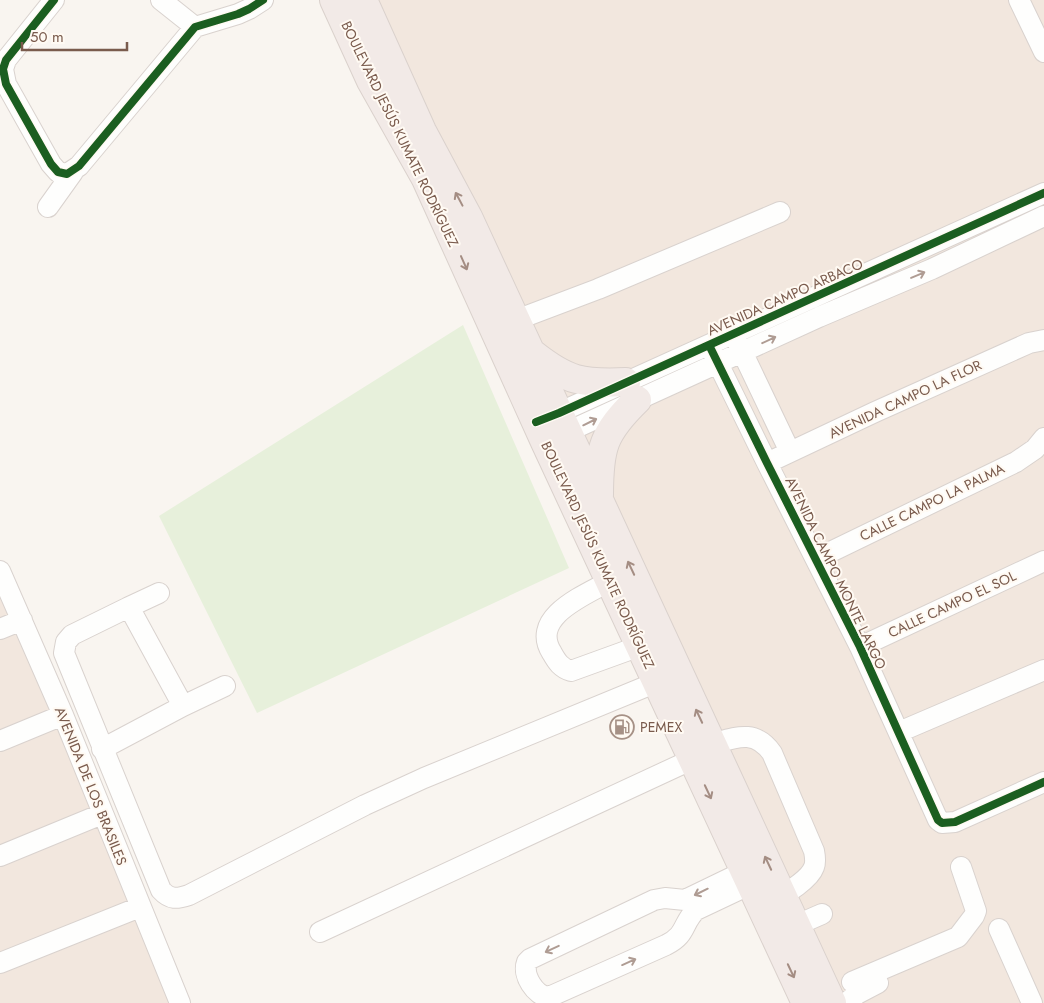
<svg xmlns="http://www.w3.org/2000/svg" width="1044" height="1003" viewBox="0 0 1044 1003" font-family="Jost,sans-serif">
	<style>
		.residential { fill: #f2e7de }
		.green { fill: #e7f0db }
		.lines { fill: none; stroke-linecap: round; stroke-linejoin: round }
		.minor-casing { stroke: #d9d2ce; stroke-width: 22 }
		.highway-casing { stroke: #dad1cc; stroke-width: 30 }
		.minor { stroke: #fefefd; stroke-width: 20 }
		.highway { stroke: #f2eae7; stroke-width: 28 }
		.cycleway-casing { stroke: #fffaf3; stroke-width: 11 }
		.cycleway { stroke: #1b5e20; stroke-width: 8 }
		.oneway { stroke: #a48d83 }
		.oneway2 { stroke: #af9c93 }
		.labels { text-anchor: middle; stroke-width: 4; stroke-linejoin: round; paint-order: stroke }
		.street-label { font-size: 14px; fill: #7a5b4d; stroke: #fffaf3 }
		.poi-label { font-size: 14px; fill: #7a5b4d; stroke: #fffaf3; text-anchor: start }
	</style>
	<rect width="100%" height="100%" fill="#f9f5f0"/>
	<path class="residential" d="M339,0H1044V1003H815Z
		M0,580L172,1003H0Z"/>
	<path class="green" d="M463,325L569,568L257,713L159,516Z"/>
	<g class="lines">
		<g class="minor-casing">
			<path id="minor" d="M54,0L6,60L3,69L6,84L51,164L58,172L67,174L79,166L195,27L238,14L249,9L263,0
				M161,0L195,27
				M1019,0L1044,52
				M48,207L73,172
				M516,320L598,289L780,212
				M737,341L790,452
				M709,345L767,463L860,647L938,820L942,823L955,822L1044,782
				M547,418L1044,193
				M556,437L819,317L932,269L1044,216
				M767,463L875,412L1029,343L1044,340
				M816,559L1016,462L1035,449L1044,438
				M0,571L63,715L180,1003
				M610,581C585,595 529,617 552,653C557,662 561,668 571,671L640,646
				M129,607L159,593
				M0,629L22,620
				M860,647L1044,561
				M183,706L129,607L72,635L66,642L64,653L161,890C170,900 177,899 189,895L365,805L424,778L657,682
				M899,732L1044,670
				M0,741L63,715
				M712,744C737,737 755,729 772,753L814,851C815,856 816,862 814,867C809,881 783,895 771,902
				M102,749L183,706L225,686
				M0,856L102,814
				M745,871L685,900L665,898L654,900L530,959L527,962C522,975 535,996 549,997L666,945C687,935 682,923 696,910L751,884
				M999,929L1032,1003
				M783,931L822,914
				M320,932L693,759
				M0,963L140,907
				M852,982L958,937L974,916L976,911L961,867
				M846,1003L857,994L878,983"/>
		</g>
		<g class="highway-casing">
			<path id="highway" d="M334,0L371,81L426,179L545,442L806,1003
				M363,0L422,131L468,217L832,1003
				M533,354C567,381 582,384 626,382
				M599,495C599,448 603,433 637,400"/>
		</g>
		<use href="#minor" class="minor"/>
		<use href="#highway" class="highway"/>
		<g class="cycleway-casing">
			<path id="cycleway" d="M54,0L6,60L3,69L6,84L51,164L58,172L67,174L79,166L195,27L238,14L249,9L263,0
				M709,345L767,463L860,647L938,820L942,823L955,822L1044,782
				M536,422L559,413L1044,193"/>
		</g>
		<use href="#cycleway" class="cycleway"/>
	</g>
	<defs><path id="oneway-shaft" d="M-6 0H5M1.5-3L5.5 0L1.5 3" fill="none" stroke-width="1.6" stroke-linecap="round" stroke-linejoin="round" transform="scale(1.25)"/></defs>
	<g class="oneway">
		<use href="#oneway-shaft" transform="translate(459 199) rotate(-118)"/>
		<use href="#oneway-shaft" transform="translate(464 263) rotate(66)"/>
		<use href="#oneway-shaft" transform="translate(631 568) rotate(-115)"/>
		<use href="#oneway-shaft" transform="translate(699 716) rotate(-115)"/>
		<use href="#oneway-shaft" transform="translate(708 792) rotate(65)"/>
		<use href="#oneway-shaft" transform="translate(768 863) rotate(-115)"/>
		<use href="#oneway-shaft" transform="translate(791 971) rotate(65)"/>
	</g>
	<g class="oneway2">
		<use href="#oneway-shaft" transform="translate(918 275) rotate(-23)"/>
		<use href="#oneway-shaft" transform="translate(769 340) rotate(-25)"/>
		<use href="#oneway-shaft" transform="translate(590 422) rotate(-26)"/>
		<use href="#oneway-shaft" transform="translate(701 892) rotate(154)"/>
		<use href="#oneway-shaft" transform="translate(552 949) rotate(155)"/>
		<use href="#oneway-shaft" transform="translate(629 962) rotate(-24)"/>
	</g>
	<defs>
		<g id="fuel-ring" transform="scale(1.25)"><circle r="9.5" fill="#fffaf3" stroke="#a69186" stroke-width="1.5"/><path d="M-5.5-6h7V0h2V4h1.3V-2.5L3-4.5l.8-.8L6-3V5H2.5V1h-1V6h-7ZM-4.2-4.7v3.2H.2V-4.7Z" fill="#a69186"/></g>
	</defs>
	<g fill-rule="evenodd">
		<use href="#fuel-ring" x="622" y="727"/>
	</g>
	<g class="labels">
		<g class="street-label">
			<text transform="translate(400 134) rotate(64)" y="5">BOULEVARD JESÚS KUMATE RODRÍGUEZ</text>
			<text transform="translate(785 297) rotate(-24)" y="5">AVENIDA CAMPO ARBACO</text>
			<text transform="translate(905 399) rotate(-25)" y="5">AVENIDA CAMPO LA FLOR</text>
			<text transform="translate(932 502) rotate(-26)" y="5">CALLE CAMPO LA PALMA</text>
			<text transform="translate(598 555) rotate(65)" y="5">BOULEVARD JESÚS KUMATE RODRÍGUEZ</text>
			<text transform="translate(836 573) rotate(64)" y="5">AVENIDA CAMPO MONTE LARGO</text>
			<text transform="translate(952 604) rotate(-25)" y="5">CALLE CAMPO EL SOL</text>
			<text transform="translate(91 786) rotate(68)" y="5">AVENIDA DE LOS BRASILES</text>
		</g>
		<g class="poi-label">
			<text x="640" y="732">PEMEX</text>
		</g>
	</g>
	<path d="M22 42v8h105v-8" fill="none" stroke="#7a5b4d" stroke-width="2.5"/>
	<text x="30" y="42" font-size="15" fill="#7a5b4d" stroke="#fffaf3" stroke-width="4" paint-order="stroke">50 m</text>
</svg>
